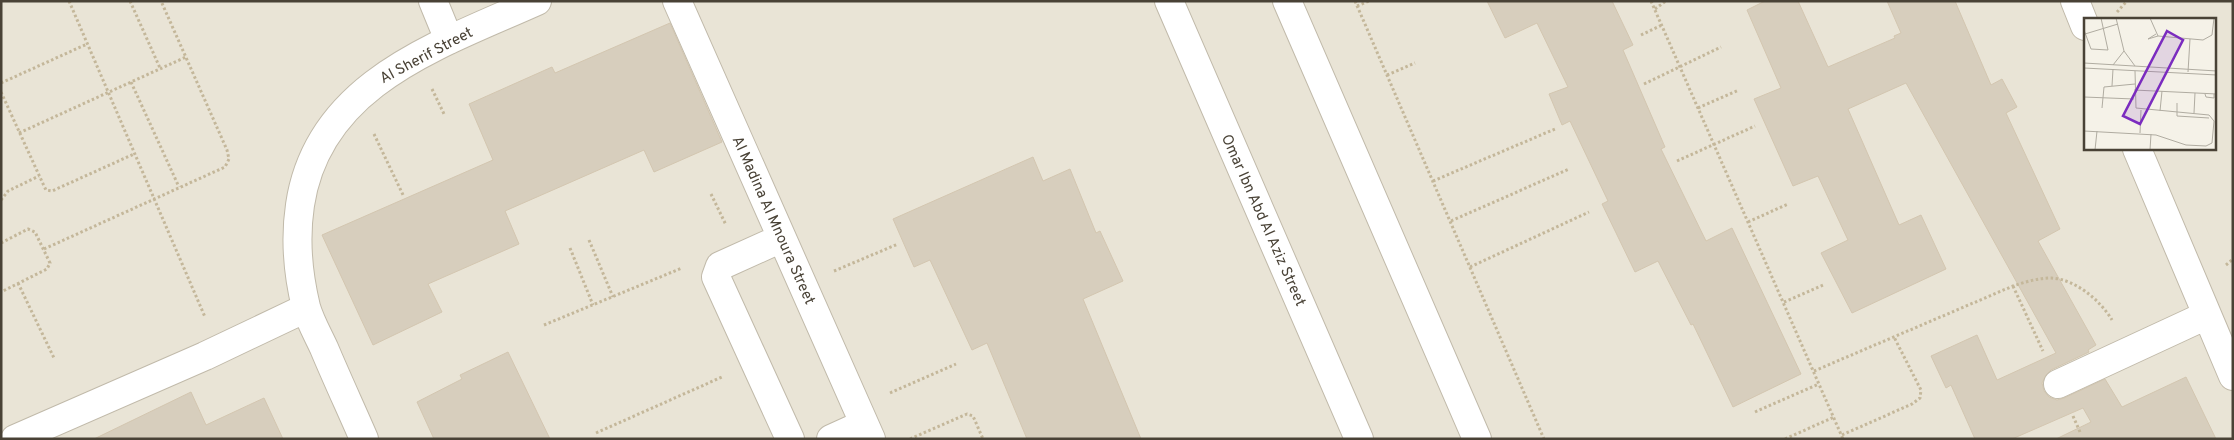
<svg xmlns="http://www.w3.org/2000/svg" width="2234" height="440" viewBox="0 0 2234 440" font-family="Overpass,sans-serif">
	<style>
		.residential { fill: #e9e4d6; fill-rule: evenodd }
		.building { fill: #d7cebd; stroke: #d3c6b0 }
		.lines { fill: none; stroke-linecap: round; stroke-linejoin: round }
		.minor-casing { stroke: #c1baaa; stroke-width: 30 }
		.path { stroke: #c4b79a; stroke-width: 3; stroke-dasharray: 2.5 2.5; stroke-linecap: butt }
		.minor { stroke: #fff; stroke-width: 28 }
		.labels { text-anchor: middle; stroke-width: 4.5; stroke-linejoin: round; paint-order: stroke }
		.street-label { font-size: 15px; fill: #494236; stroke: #fff }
		.inset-road { fill: none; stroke: #b0aca1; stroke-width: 1 }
		.view { fill: #7b2cbf; fill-opacity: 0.15; stroke: #7b2cbf; stroke-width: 2.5 }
		.inset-edge { fill: none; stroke: #494236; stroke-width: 2.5 }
	</style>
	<rect width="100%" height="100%" fill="#f5f2e8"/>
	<path class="residential" d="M1,1H2233V439H1ZM2085,19H2215V149H2085Z"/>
	<path class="building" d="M1487,1H1612L1633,45L1623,50L1665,147L1661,149L1706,241L1732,228L1801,374L1733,407L1693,324L1691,325L1658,261L1635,272L1602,204L1608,201L1570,121L1562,125L1549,94L1568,87L1537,23L1505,38Z
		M1765,1H1798L1828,67L1895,38L1894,36L1901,33L1887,1H1955L1991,85L2002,79L2017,107L2006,113L2060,229L2038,241L2096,345L2088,350L2089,352L2051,370L2046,375L2042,383L2044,391L2049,397L2057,400L2064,398L2105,379L2122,407L2186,377L2216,439H2056L2091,422L2083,408L2012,439H1975L1951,385L1946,388L1931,356L1977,335L1997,380L2056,353L1906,83L1848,109L1899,225L1921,215L1946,269L1852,313L1821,253L1848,240L1818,176L1793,186L1754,99L1781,88L1747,10Z
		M670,23L722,142L654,172L644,150L505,211L519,244L428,284L442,312L373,345L322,235L493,160L469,104L552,67L555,73Z
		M1033,157L1043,181L1070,169L1096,233L1100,231L1123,281L1083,299L1141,439H1027L987,343L972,350L930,260L914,267L893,219Z
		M508,352L550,439H434L417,402L462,379L460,375Z
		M191,392L206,425L264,398L283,439H94Z"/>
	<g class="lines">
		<g class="minor-casing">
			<path id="minor" d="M433,1L449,40
				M677,1L871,439
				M1169,1L1359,439
				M1287,1L1477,439
				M2075,1L2085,26
				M2137,149L2233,376
				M782,238L720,266L716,277L790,439
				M2058,384L2207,315
				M15,439L205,356L306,308
				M364,439C351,409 337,379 324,348C318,335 310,321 306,307C298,274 295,238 300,205C318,83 439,45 537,1
				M831,439L864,424"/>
		</g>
		<path class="path" d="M69,1L205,317
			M130,1L160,68
			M1355,1L1544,439
			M1651,1L1843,439
			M1357,6L1369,1
			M1655,9L1666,1
			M2117,12L2127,1
			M1641,35L1662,25
			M1387,75L1415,63
			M131,82L179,187
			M1,83L87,44
			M1644,84L1721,47
			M432,89L445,116
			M1,92L44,186L46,190L52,191L134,154
			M1698,108L1739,90
			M19,133L186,57
			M374,134L404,197
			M1677,161L1755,126
			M1433,181L1555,129
			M711,194L726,225
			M1,200L8,191L39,176
			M1451,221L1569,169
			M1748,222L1788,204
			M589,240L613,297
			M1,243L28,229L35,232L50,263L47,269L1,292
			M570,248L593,305
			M44,249L225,167L229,159L227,150L161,1
			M2226,265L2233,259
			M1470,267L1589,212
			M834,271L898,244
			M18,283L54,358
			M2013,286L2043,351
			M1784,302L1823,285
			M544,325L682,268
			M1814,371L2013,286C2025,282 2038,278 2051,278C2075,279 2100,300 2112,320
			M890,393L956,364
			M1755,412L1819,384
			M2073,416L2080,432
			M596,433L722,377
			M1842,435L1912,404L1920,398L1921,390L1894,337
			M910,439L967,414L973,416L983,439
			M1785,439L1834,417"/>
		<use href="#minor" class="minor"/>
	</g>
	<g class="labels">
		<g class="street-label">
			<text transform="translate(426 55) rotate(-28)" y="5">Al Sherif Street</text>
			<text transform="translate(774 220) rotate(66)" y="5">Al Madina Al Mnoura Street</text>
			<text transform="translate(1264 220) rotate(66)" y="5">Omar Ibn Abd Al Aziz Street</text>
		</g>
	</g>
	<g transform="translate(2084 18)">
		<rect width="132" height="132" fill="#f5f2e8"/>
		<path class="inset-road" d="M32,0L40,33L51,48M66,0L74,18L119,22L128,17L130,0M0,12L7,31L24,32L17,0M1,16L34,6M72,16L64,21L74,18M0,45L133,53M29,47L40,33M0,50L133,57M104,54L106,21M28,68L29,51M50,72L133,76M121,76L122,79L130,80V76M0,79L50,81M93,85V98L125,100M18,90L20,69L51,66M76,93L78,73M110,95L111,75M0,113L72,117L102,127L122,128L128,125L130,103L125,97L52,90L51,53M56,115L57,92M11,132L13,113M66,132L67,116"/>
		<path class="view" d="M83,13L99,22L56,106L39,98Z"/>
		<rect width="132" height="132" class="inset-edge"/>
	</g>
	<rect width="2234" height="440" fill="none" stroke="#494236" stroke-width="5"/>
</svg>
